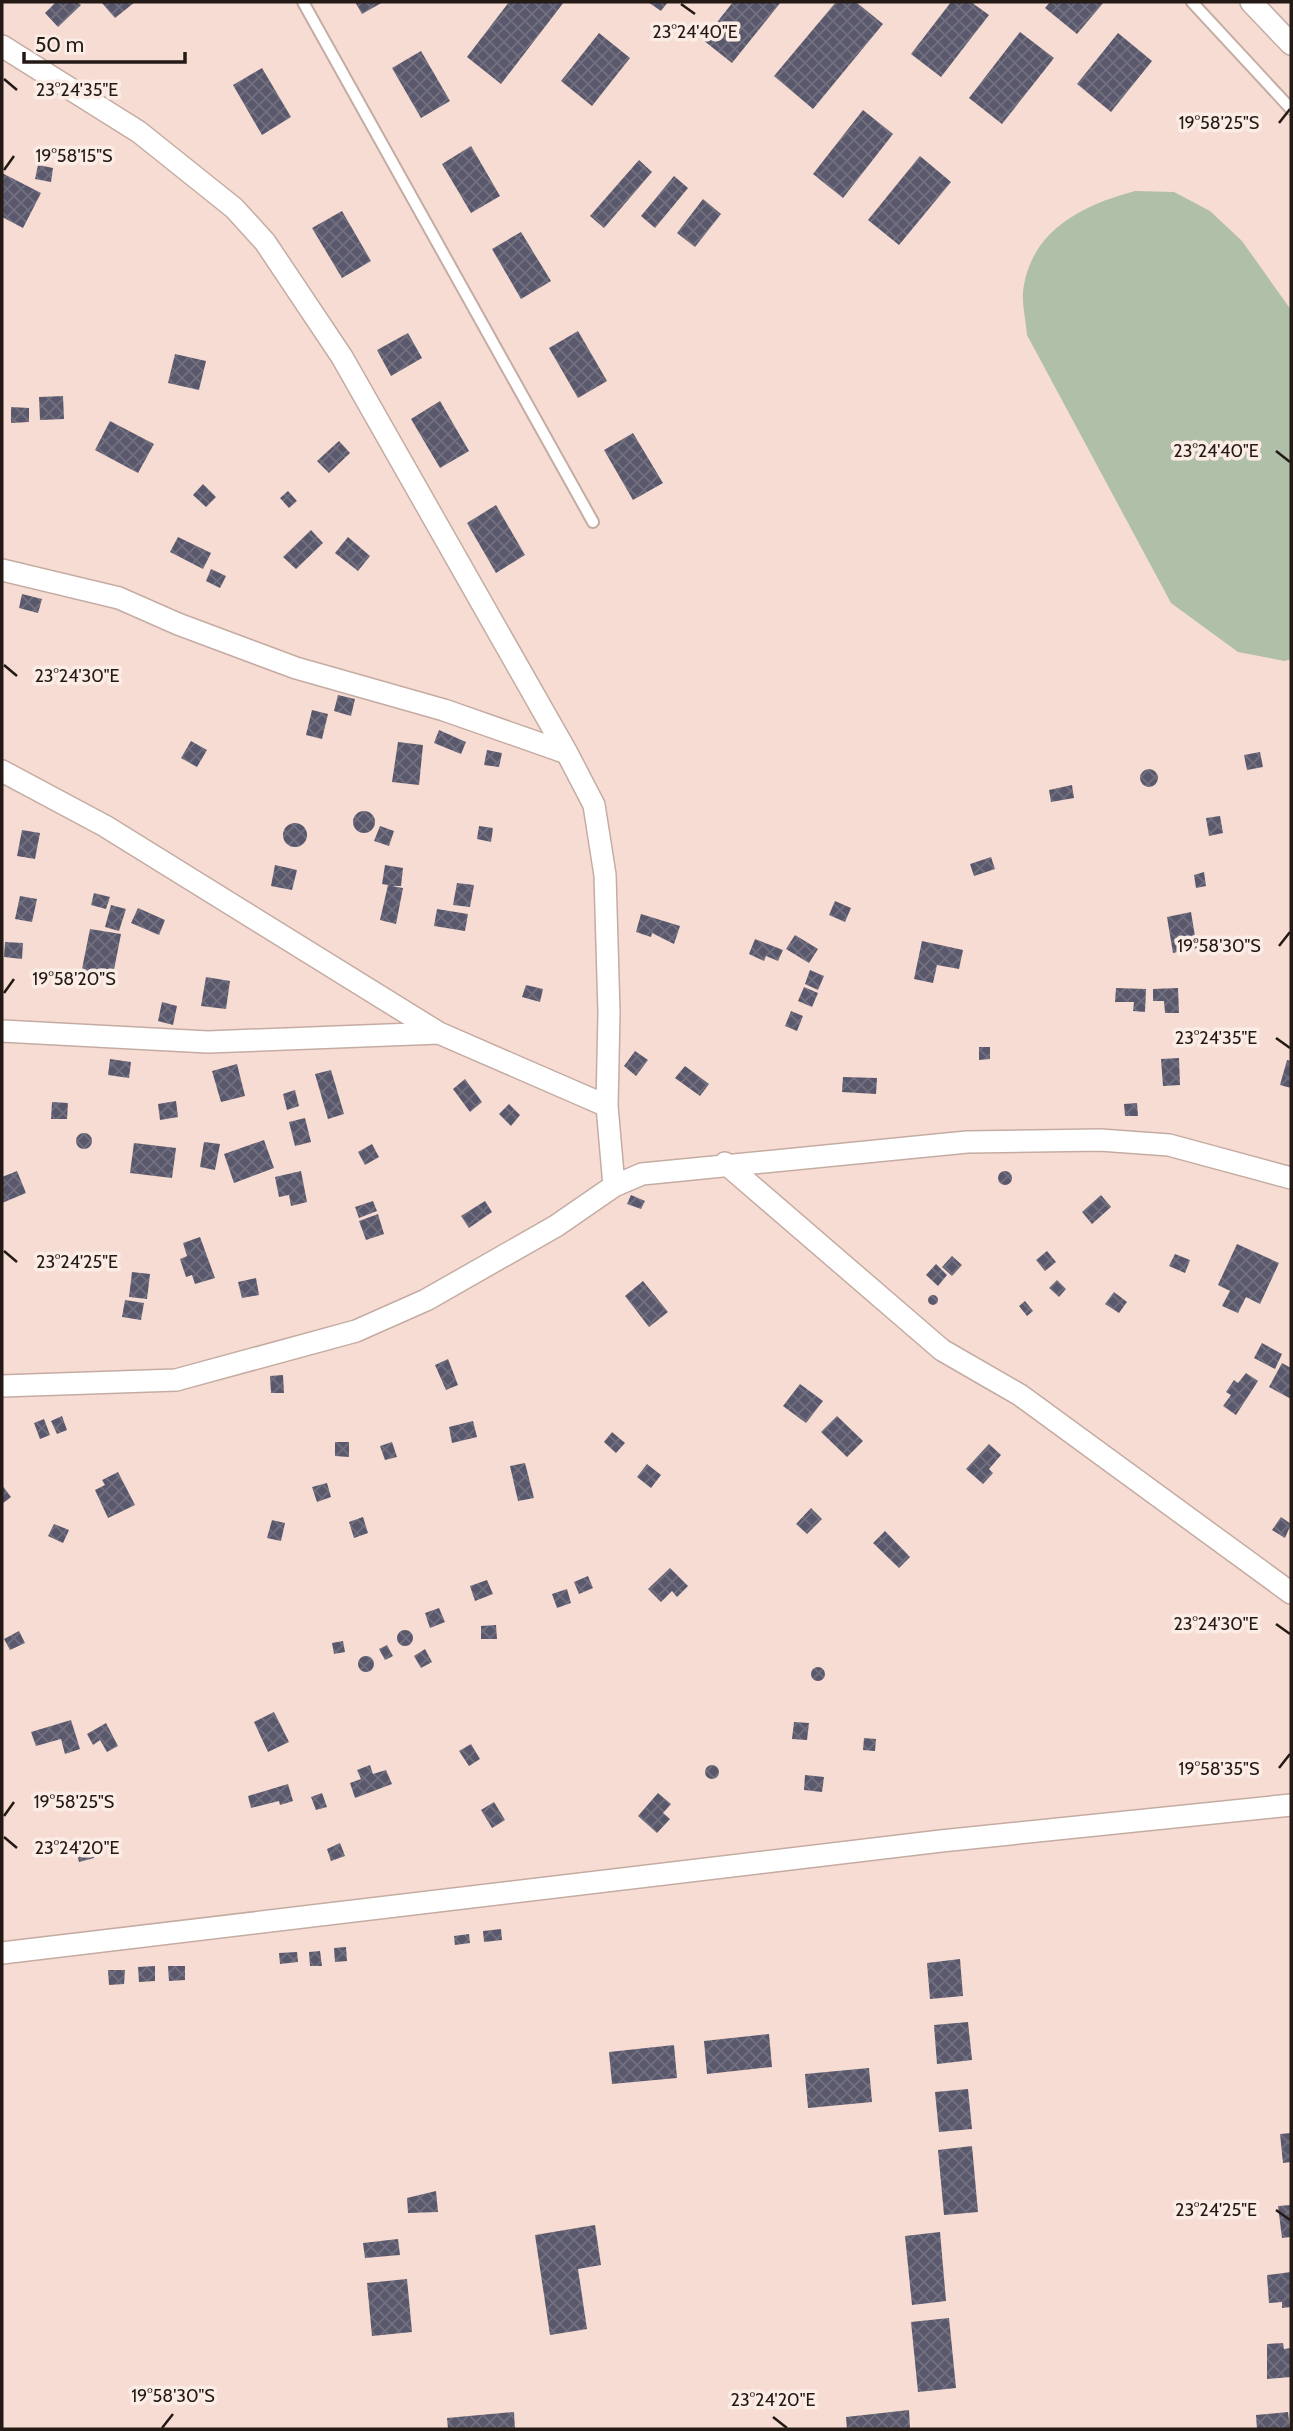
<svg xmlns="http://www.w3.org/2000/svg" width="1293" height="2431" viewBox="0 0 1293 2431" font-family="Cabin,sans-serif">
	<style>
		.green { fill: #afbfa8 }
		.building { fill: url(#building-cross-hatch) }
		.lines { fill: none; stroke-linecap: round; stroke-linejoin: round }
		.lane-casing { stroke: #c5aca3; stroke-width: 14 }
		.street-casing { stroke: #c5aca3; stroke-width: 24 }
		.lane { stroke: #fff; stroke-width: 10 }
		.street { stroke: #fff; stroke-width: 21 }
		.ticks { fill: none; stroke: #231a16; stroke-width: 2.5 }
		.ticks-label { font-size: 18px; text-anchor: middle; fill: #231a16; stroke: #fbece6; stroke-width: 7; stroke-linejoin: round; paint-order: stroke }
	</style>
	<defs>
		<pattern id="building-cross-hatch" width="8" height="8" patternUnits="userSpaceOnUse" patternTransform="scale(1.75)"><rect width="8" height="8" fill="#5a586c"/><path d="M0 0l8 8M0 8l8-8" fill="none" stroke="#73707f"/></pattern>
	</defs>
	<rect width="100%" height="100%" fill="#f6dcd2"/>
	<path class="green" d="M1135,191L1174,192L1210,211L1242,241L1291,310V659L1285,661L1238,652L1171,603L1027,335C1026,321 1022,305 1023,292C1030,230 1083,205 1135,191Z"/>
	<path class="building" d="M56,2H77L81,5L58,27L45,13Z
		M101,2H135L115,18Z
		M355,2H383L362,14Z
		M509,2H564L501,84L467,57Z
		M648,2H668L661,11Z
		M733,2H781L732,63L703,40Z
		M836,2H856L883,24L813,109L774,76Z
		M951,2H971L989,15L941,77L911,54Z
		M1050,2H1104L1077,34L1045,8Z
		M1020,32L1054,58L1002,124L969,98Z
		M599,33L630,58L592,106L561,81Z
		M1118,33L1152,61L1111,112L1077,84Z
		M421,51L450,101L421,118L392,68Z
		M262,68L291,117L262,135L233,85Z
		M863,110L893,134L843,198L813,174Z
		M471,146L500,196L471,213L442,164Z
		M920,156L951,182L899,245L868,220Z
		M639,160L652,172L604,228L590,216Z
		M38,165L53,168L51,182L35,179Z
		M2,173L41,193L23,228L2,217Z
		M674,176L688,188L655,228L641,216Z
		M703,199L721,214L695,247L677,233Z
		M342,211L371,261L342,278L312,228Z
		M521,232L551,281L521,299L492,249Z
		M578,331L607,381L578,398L549,348Z
		M408,333L422,358L391,376L377,350Z
		M175,354L206,361L199,390L168,383Z
		M63,396L64,419L40,420L39,397Z
		M440,401L469,451L440,468L411,419Z
		M11,407L29,408V422L11,423Z
		M110,421L154,444L138,473L95,450Z
		M633,433L663,483L633,500L604,450Z
		M339,441L350,453L329,473L317,461Z
		M203,484L216,497L206,507L193,495Z
		M288,491L297,501L289,508L280,498Z
		M496,505L525,555L496,573L467,523Z
		M311,530L323,543L296,569L283,557Z
		M178,537L211,553L203,569L170,552Z
		M348,537L370,556L358,571L335,553Z
		M211,569L226,576L220,588L206,581Z
		M22,594L42,599L38,613L19,608Z
		M338,695L355,699L351,716L334,711Z
		M312,710L328,714L322,739L306,735Z
		M439,730L466,742L461,754L434,743Z
		M191,741L207,750L197,767L181,758Z
		M398,742L423,745L419,785L392,782Z
		M487,750L502,753L499,767L484,765Z
		M1260,752L1263,767L1247,770L1244,755Z
		M1140 778a9 9 0 1 1 18 0a9 9 0 1 1-18 0Z
		M1072,785L1074,798L1051,802L1049,790Z
		M353 822a11 11 0 1 1 22 0a11 11 0 1 1-22 0Z
		M1220,816L1223,833L1209,836L1206,818Z
		M283 835a12 12 0 1 1 24 0a12 12 0 1 1-24 0Z
		M380,826L394,831L389,846L374,841Z
		M479,826L493,828L491,842L477,839Z
		M22,830L40,833L35,859L17,856Z
		M991,857L995,869L974,876L970,864Z
		M275,865L297,870L292,890L271,886Z
		M385,865L403,868L401,886H392L403,888L396,924L380,920L388,885L382,884Z
		M1204,872L1206,886L1196,888L1194,875Z
		M457,883L474,885L470,907L453,905Z
		M94,893L110,897L106,909L91,905Z
		M20,896L37,899L32,922L15,919Z
		M835,901L851,908L845,922L829,915Z
		M111,905L126,909L119,931L105,927Z
		M138,908L165,920L159,935L131,923Z
		M437,909L468,914L465,931L434,926Z
		M1191,912L1197,948L1173,953L1167,917Z
		M641,914L680,926L674,944L652,933L651,937L636,932Z
		M90,929L121,934L112,980L81,974Z
		M795,935L818,949L809,963L786,949Z
		M755,939L783,950L778,961L766,956L764,961L749,954Z
		M922,941L963,950L959,969L937,965L933,983L914,979Z
		M5,942L23,943L22,959L4,957Z
		M810,970L824,976L818,990L805,984Z
		M206,977L230,981L226,1009L201,1006Z
		M526,985L543,989L540,1002L522,997Z
		M804,987L818,993L812,1007L798,1001Z
		M1116,988L1146,989L1145,1012L1133,1011L1134,1002H1115Z
		M1178,988L1179,1013H1165L1164,1001H1153V989Z
		M162,1002L177,1006L173,1025L158,1021Z
		M791,1011L803,1016L797,1031L785,1026Z
		M979,1047H990V1059L979,1060Z
		M635,1051L648,1060L636,1076L624,1066Z
		M1179,1058L1180,1085L1163,1086L1161,1059Z
		M110,1059L131,1062L129,1078L108,1075Z
		M1287,1060L1291,1061V1088L1280,1085Z
		M237,1064L245,1096L221,1102L212,1071Z
		M685,1066L709,1084L700,1096L675,1078Z
		M331,1070L344,1114L328,1119L315,1074Z
		M843,1077L877,1078L876,1094L842,1092Z
		M465,1079L482,1102L470,1112L453,1089Z
		M295,1090L299,1106L287,1110L283,1094Z
		M176,1101L178,1117L160,1120L158,1104Z
		M52,1102L68,1103L67,1119H51Z
		M1137,1103L1138,1116H1125L1124,1104Z
		M509,1104L520,1115L511,1126L499,1114Z
		M305,1118L311,1142L295,1146L289,1122Z
		M76 1141a8 8 0 1 1 16 0a8 8 0 1 1-16 0Z
		M264,1140L274,1168L234,1183L224,1154Z
		M204,1142L220,1144L215,1170L200,1167Z
		M134,1143L176,1148L172,1178L130,1173Z
		M372,1144L379,1157L365,1165L358,1152Z
		M998 1178a7 7 0 1 1 14 0a7 7 0 1 1-14 0Z
		M17,1171L26,1193L2,1203V1177Z
		M301,1171L307,1202L291,1206L289,1195L279,1197L275,1177Z
		M631,1195L645,1201L641,1209L627,1204Z
		M1101,1195L1111,1207L1092,1224L1082,1212Z
		M373,1201L377,1211L359,1218L355,1207Z
		M485,1201L492,1212L469,1228L461,1216Z
		M378,1214L384,1234L366,1240L359,1221Z
		M200,1237L215,1278L195,1284L192,1275L186,1277L180,1259L187,1256L183,1243Z
		M1237,1244L1279,1263L1260,1304L1246,1297L1238,1313L1222,1306L1230,1291L1218,1285Z
		M1047,1251L1056,1262L1045,1271L1036,1260Z
		M1175,1254L1190,1260L1185,1273L1169,1266Z
		M952,1256L962,1265L952,1276L942,1267Z
		M936,1264L947,1275L938,1286L926,1275Z
		M132,1272L150,1274L147,1299L129,1297Z
		M256,1278L259,1295L242,1298L238,1282Z
		M1057,1280L1066,1289L1059,1297L1049,1288Z
		M643,1281L668,1312L649,1327L625,1296Z
		M1114,1292L1127,1302L1119,1313L1105,1304Z
		M928 1300a5 5 0 1 1 10 0a5 5 0 1 1-10 0Z
		M125,1300L144,1303L141,1320L122,1317Z
		M1025,1301L1033,1311L1027,1316L1019,1306Z
		M1262,1343L1282,1354L1275,1369L1254,1358Z
		M448,1359L458,1385L446,1390L435,1365Z
		M1282,1363L1291,1368V1399L1269,1387Z
		M1246,1373L1258,1381L1236,1415L1223,1406L1231,1395L1226,1392L1234,1380L1238,1383Z
		M283,1375L284,1393H271L270,1376Z
		M800,1384L823,1401L806,1423L783,1406Z
		M62,1416L67,1430L57,1434L51,1421Z
		M837,1416L863,1441L847,1457L821,1432Z
		M44,1419L50,1435L40,1439L34,1423Z
		M473,1421L477,1437L452,1443L449,1427Z
		M612,1432L625,1443L616,1453L604,1442Z
		M335,1442H349V1457L335,1456Z
		M392,1442L397,1457L385,1460L380,1446Z
		M989,1444L1001,1455L989,1469L993,1473L983,1484L966,1469Z
		M525,1463L534,1498L518,1501L510,1466Z
		M647,1464L661,1475L651,1488L637,1477Z
		M118,1472L135,1505L108,1518L95,1490L105,1485L102,1480Z
		M327,1483L331,1497L317,1502L312,1487Z
		M2,1485L11,1497L2,1504Z
		M811,1508L822,1519L807,1534L796,1524Z
		M363,1517L368,1533L354,1538L349,1522Z
		M1281,1517L1291,1524L1285,1538L1272,1530Z
		M272,1520L285,1523L281,1541L267,1538Z
		M54,1524L69,1530L63,1543L48,1536Z
		M885,1531L910,1557L899,1568L873,1543Z
		M670,1568L688,1586L677,1597L672,1591L661,1602L648,1589Z
		M588,1576L593,1588L579,1594L574,1582Z
		M487,1580L493,1594L475,1601L470,1586Z
		M567,1589L571,1603L557,1608L552,1594Z
		M439,1608L445,1622L430,1628L425,1613Z
		M496,1625L497,1639H481V1626Z
		M397 1638a8 8 0 1 1 16 0a8 8 0 1 1-16 0Z
		M19,1631L25,1643L10,1650L4,1639Z
		M343,1641L345,1652L334,1654L332,1643Z
		M387,1645L393,1656L385,1660L379,1649Z
		M425,1649L432,1662L421,1668L414,1656Z
		M358 1664a8 8 0 1 1 16 0a8 8 0 1 1-16 0Z
		M811 1674a7 7 0 1 1 14 0a7 7 0 1 1-14 0Z
		M274,1712L289,1742L268,1752L254,1722Z
		M71,1720L80,1749L65,1754L61,1739L36,1746L31,1732Z
		M794,1722L809,1723L807,1740L792,1739Z
		M106,1723L118,1746L107,1752L100,1740L93,1745L87,1734Z
		M864,1738L876,1739L875,1751L863,1750Z
		M471,1744L480,1759L469,1766L459,1751Z
		M705 1772a7 7 0 1 1 14 0a7 7 0 1 1-14 0Z
		M370,1765L373,1774L386,1770L392,1784L355,1798L350,1783L361,1779L357,1770Z
		M805,1775L824,1777L822,1792L804,1790Z
		M288,1784L293,1801L280,1805L279,1801L251,1808L248,1796Z
		M322,1793L327,1807L316,1810L311,1797Z
		M658,1793L671,1804L663,1813L670,1819L657,1833L638,1816Z
		M494,1802L505,1820L492,1828L481,1810Z
		M340,1843L345,1856L331,1861L327,1849Z
		M91,1846L94,1858L79,1862L76,1850Z
		M501,1929L502,1940L484,1942L483,1931Z
		M469,1934L470,1943L455,1945L454,1936Z
		M346,1947L347,1961L335,1962L334,1948Z
		M320,1951L322,1966H310L309,1952Z
		M297,1952L298,1962L280,1964L279,1953Z
		M960,1959L963,1996L930,1999L927,1963Z
		M155,1966V1981L139,1982L138,1967Z
		M168,1966H185V1980L169,1981Z
		M108,1970H125L124,1984L109,1985Z
		M968,2022L972,2060L937,2064L934,2025Z
		M769,2034L772,2067L707,2074L704,2041Z
		M674,2045L677,2078L612,2084L609,2052Z
		M869,2068L872,2102L808,2108L805,2074Z
		M968,2089L972,2129L939,2132L935,2092Z
		M1291,2133V2162L1283,2163L1280,2134Z
		M972,2146L978,2212L944,2215L938,2150Z
		M436,2191L438,2212L408,2213L407,2198Z
		M1291,2205V2237L1282,2238L1278,2206Z
		M595,2225L601,2265L578,2269L587,2329L550,2335L535,2235Z
		M940,2232L946,2301L912,2305L905,2236Z
		M398,2239L400,2255L365,2258L363,2243Z
		M1291,2272V2307L1282,2308V2302L1269,2303L1267,2275Z
		M407,2279L412,2332L372,2336L367,2283Z
		M949,2318L956,2388L918,2392L911,2322Z
		M1283,2343L1284,2349L1291,2348V2377L1267,2379V2344Z
		M909,2410L910,2429H847L846,2417Z
		M514,2412L515,2429H448L447,2418Z
		M1288,2412L1290,2429H1257L1256,2415Z"/>
	<g class="lines">
		<g class="lane-casing">
			<path id="lane" d="M303,2L593,522
				M1192,2L1291,109"/>
		</g>
		<g class="street-casing">
			<path id="street" d="M1251,2L1291,44
				M2,46L139,132L234,208L265,242L342,357L567,753L594,805L605,875L609,1013L607,1106L614,1186
				M2,570L119,598L178,624L296,668L444,710L567,753
				M2,771L105,826L439,1033L607,1106
				M2,1031L208,1042L439,1033
				M725,1163L942,1350L1020,1395L1291,1593
				M2,1386L176,1380L356,1331L426,1300L556,1226L614,1186L642,1174L967,1142L1100,1140L1169,1145L1291,1178
				M2,1953L941,1841L1291,1805"/>
		</g>
		<use href="#lane" class="lane"/>
		<use href="#street" class="street"/>
	</g>
	<path class="ticks" d="M681,4L695,14M4,79L17,90M1279,123L1290,109M4,170L14,156M1276,451L1290,462M4,665L17,676M1279,946L1290,932M4,993L14,979M1276,1038L1290,1048M4,1251L17,1262M1276,1624L1290,1634M1279,1768L1290,1754M4,1816L14,1802M4,1837L17,1848M1276,2210L1290,2220M773,2417L787,2428M162,2428L173,2414"/>
	<g class="ticks-label">
		<text x="695" y="38">23°24'40"E</text>
		<text x="77" y="96">23°24'35"E</text>
		<text x="1219" y="129">19°58'25"S</text>
		<text x="74" y="162">19°58'15"S</text>
		<text x="1216" y="457">23°24'40"E</text>
		<text x="77" y="682">23°24'30"E</text>
		<text x="1219" y="952">19°58'30"S</text>
		<text x="74" y="985">19°58'20"S</text>
		<text x="1216" y="1044">23°24'35"E</text>
		<text x="77" y="1268">23°24'25"E</text>
		<text x="1216" y="1630">23°24'30"E</text>
		<text x="1219" y="1775">19°58'35"S</text>
		<text x="74" y="1808">19°58'25"S</text>
		<text x="77" y="1854">23°24'20"E</text>
		<text x="1216" y="2216">23°24'25"E</text>
		<text x="173" y="2402">19°58'30"S</text>
		<text x="773" y="2406">23°24'20"E</text>
	</g>
	<rect width="1293" height="2431" fill="none" stroke="#231a16" stroke-width="7"/>
	<path d="M24 52v10h161v-10" fill="none" stroke="#231a16" stroke-width="3.5"/>
	<text x="35" y="52" font-size="21" fill="#231a16" stroke="#fbece6" stroke-width="5" paint-order="stroke">50 m</text>
</svg>
